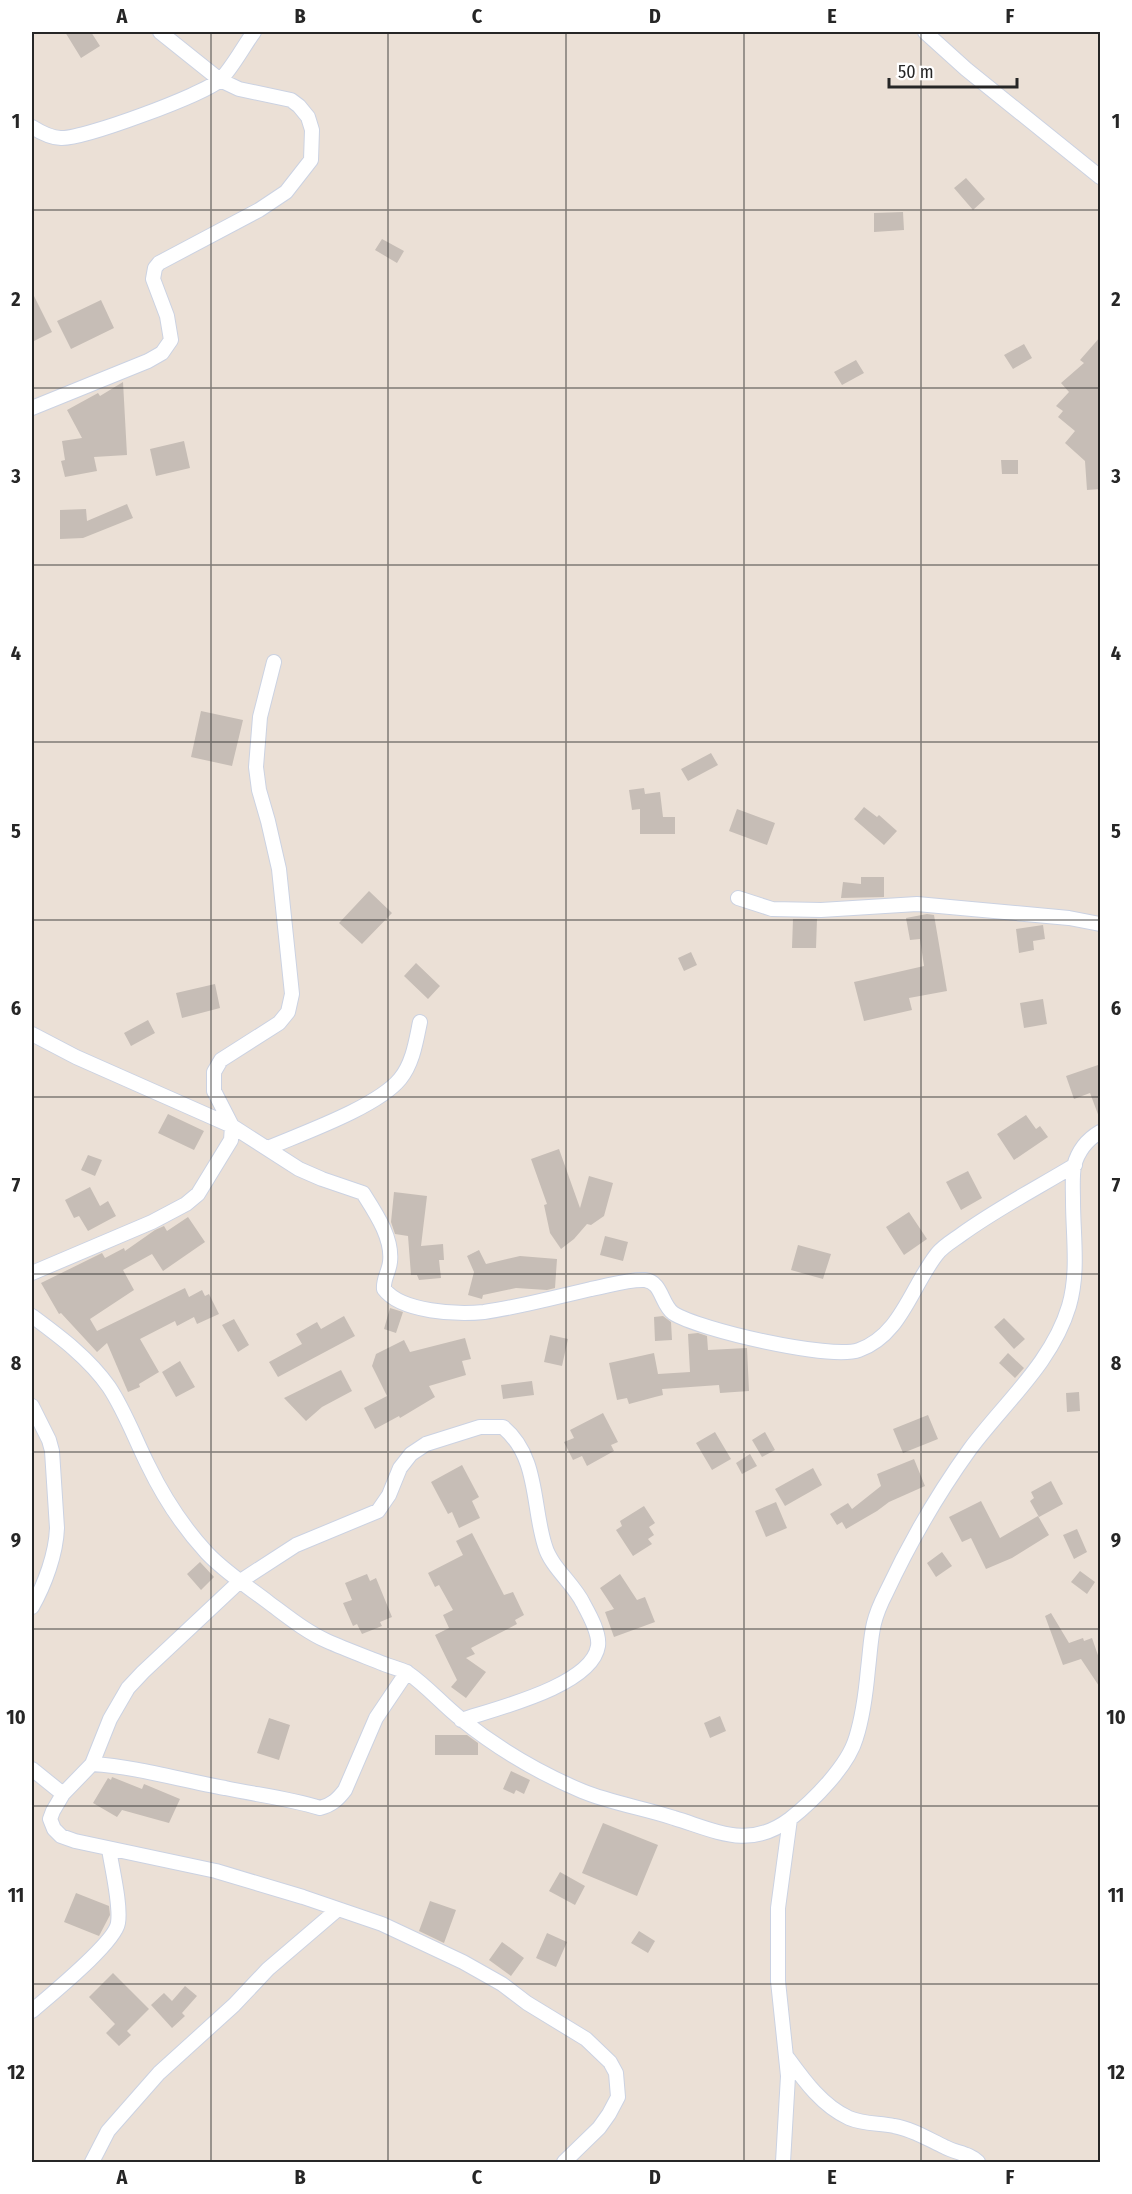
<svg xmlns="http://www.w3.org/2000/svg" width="1132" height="2194" viewBox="0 0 1132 2194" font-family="'Fira Sans Condensed',sans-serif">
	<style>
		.building { fill: #c6bdb6 }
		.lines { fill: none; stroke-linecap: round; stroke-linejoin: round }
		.street-casing { stroke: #cbd2e2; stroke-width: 16 }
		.street { stroke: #fff; stroke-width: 14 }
		.grid { fill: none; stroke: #262626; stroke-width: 1.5; stroke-opacity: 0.55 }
		.neatline { fill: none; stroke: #262626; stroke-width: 2 }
		.grid-label { font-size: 20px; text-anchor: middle; font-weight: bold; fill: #262626 }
	</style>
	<rect width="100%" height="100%" fill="#ebe0d6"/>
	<path class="building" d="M65,32H91L100,46L81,58Z
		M966,178L985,199L973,210L954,188Z
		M903,212L904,230L874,232V213Z
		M382,239L404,251L397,263L375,250Z
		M32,292L52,332L32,342Z
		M101,300L114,328L71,349L57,321Z
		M1101,336V489L1087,490L1085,461L1065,443L1075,431L1058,417L1063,411L1056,406L1069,392L1061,383L1084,363L1080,360Z
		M1024,344L1032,358L1013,369L1004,355Z
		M856,360L864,373L842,385L834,372Z
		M123,382L127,455L94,457L97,471L65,477L61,461L65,460L62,441L82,438L67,410L98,393L100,396Z
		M184,441L190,468L156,476L150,449Z
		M1001,460H1018V474H1002Z
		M127,504L133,518L83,538L60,539V510L86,509L87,521Z
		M201,711L243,720L232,766L191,757Z
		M711,753L718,765L688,781L681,769Z
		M644,788L645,794L660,792L663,817H675V834H640V809L632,810L629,790Z
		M864,807L877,817L879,815L897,831L884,845L854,819Z
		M737,809L775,823L767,845L729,831Z
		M861,877H884V897L841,898L843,882L861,884Z
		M369,891L392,913L362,944L339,923Z
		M927,914L934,915L947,991L909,998L912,1010L864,1021L854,982L924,966L920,939L910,940L906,918Z
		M793,919H817L816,948H792Z
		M1043,925L1045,939L1033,941L1034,950L1019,953L1016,929Z
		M691,952L697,965L684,971L678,958Z
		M416,963L440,986L428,999L404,976Z
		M215,984L220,1008L182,1018L176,993Z
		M1043,999L1047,1024L1024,1028L1020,1003Z
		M148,1020L155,1033L131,1046L124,1033Z
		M1101,1064V1117H1099L1090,1093L1074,1099L1066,1076Z
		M168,1114L204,1131L194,1150L158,1133Z
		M1026,1115L1036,1129L1040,1126L1048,1137L1014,1160L997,1134Z
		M559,1149L580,1208L589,1176L613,1183L604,1216L591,1225L587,1224L574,1239L561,1249L550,1233L544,1205L547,1204L531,1159Z
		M88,1155L102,1160L95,1176L81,1170Z
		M968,1171L982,1198L961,1210L946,1182Z
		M90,1187L100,1206L108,1201L116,1216L88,1231L79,1216L74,1218L65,1200Z
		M394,1192L427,1196L421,1246L443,1244L444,1260H439L441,1278L419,1280L417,1275H411L408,1236L395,1234L391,1222Z
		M909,1212L927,1239L904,1255L886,1227Z
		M188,1217L205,1242L163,1271L152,1254L123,1270L134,1290L90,1319L97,1331L185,1288L189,1297L202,1290L205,1296L209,1294L219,1314L197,1324L194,1317L177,1326L175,1321L140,1339L159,1372L139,1384L140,1387L128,1392L107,1343L97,1352L61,1313L59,1314L41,1283L102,1253L105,1258L124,1248L125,1251L155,1230L164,1226L167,1231Z
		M605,1236L628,1242L623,1261L600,1255Z
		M798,1245L831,1254L823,1279L791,1270Z
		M479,1250L486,1264L520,1256L557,1259L555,1288L547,1290L516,1288L483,1295L482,1299L468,1295L474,1272L467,1256Z
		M390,1308L403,1312L396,1333L384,1329Z
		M344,1316L355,1336L278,1377L269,1362L302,1344L296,1334L317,1322L321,1329Z
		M663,1316L671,1322L672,1340L655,1341L654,1317Z
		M1004,1318L1025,1339L1014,1349L994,1327Z
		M234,1319L249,1345L238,1352L222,1325Z
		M698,1333L707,1336L708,1350L747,1348L749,1391L720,1393L719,1385L662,1389L663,1395L655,1397L629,1404L627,1398L617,1400L609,1363L654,1353L658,1374L690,1372L688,1334Z
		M550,1335L568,1339L562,1366L544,1362Z
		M465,1338L471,1359L462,1361L466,1375L429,1386L435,1397L400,1418L399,1416L375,1429L364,1408L387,1396L372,1366L376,1354L404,1340L410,1352Z
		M1008,1353L1024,1368L1015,1378L999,1363Z
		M180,1361L195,1387L176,1397L162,1372Z
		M341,1370L352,1391L322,1407L306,1421L284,1398Z
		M532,1381L534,1395L503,1399L501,1385Z
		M1079,1392L1080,1411L1067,1412L1066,1393Z
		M603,1413L618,1442L611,1445L614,1451L587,1466L582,1456L573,1460L564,1442L574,1438L570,1430Z
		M928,1415L938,1439L903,1453L893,1429Z
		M715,1432L731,1459L712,1470L696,1443Z
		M765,1432L775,1450L762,1457L752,1440Z
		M750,1454L757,1466L742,1474L736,1463Z
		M914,1459L925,1486L889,1502L877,1511L846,1529L842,1522L837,1525L830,1514L848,1503L852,1509L881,1486L877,1474Z
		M462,1465L479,1497L472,1501L480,1518L459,1528L452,1512L448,1514L431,1482Z
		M813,1468L822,1485L785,1506L775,1489Z
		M1051,1481L1063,1504L1039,1517L1030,1501L1034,1498L1031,1492Z
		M981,1501L1000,1538L1038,1516L1049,1535L1012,1558L986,1569L971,1538L962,1542L949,1517Z
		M776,1502L787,1528L766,1537L755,1511Z
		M644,1506L655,1523L649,1527L654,1535L648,1539L652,1544L633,1556L616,1530L622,1526L620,1521Z
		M1077,1529L1087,1552L1074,1559L1063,1535Z
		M472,1533L504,1595L513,1592L524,1615L515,1620L517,1624L471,1648L475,1654L466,1658L486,1672L466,1698L451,1687L457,1680L435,1635L449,1628L443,1615L453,1610L439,1585L435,1587L428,1573L463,1555L456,1541Z
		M942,1552L952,1566L936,1577L927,1563Z
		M200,1562L214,1577L201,1590L187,1574Z
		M1080,1571L1095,1582L1087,1594L1071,1582Z
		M367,1574L370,1581L376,1578L392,1617L380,1622L382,1626L362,1634L357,1624L353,1626L343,1603L352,1600L345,1583Z
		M620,1574L637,1600L645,1597L655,1622L614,1637L605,1612L614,1609L600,1588Z
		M1051,1613L1069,1643L1083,1638L1084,1641L1092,1638L1101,1664V1689L1081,1659L1063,1665L1045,1616Z
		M720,1716L726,1731L710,1738L704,1723Z
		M269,1718L290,1725L279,1760L257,1753Z
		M435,1735H467L478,1743V1755H435Z
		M511,1771L530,1780L524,1794L516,1790L514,1794L503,1789Z
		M112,1777L142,1789L144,1784L180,1799L169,1823L122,1810L117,1817L93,1803L108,1778L111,1780Z
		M603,1823L658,1845L637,1896L582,1873Z
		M560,1872L585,1886L575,1905L549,1891Z
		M76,1893L109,1906L110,1915L99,1936L64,1922Z
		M430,1901L456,1910L444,1943L419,1931Z
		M639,1931L655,1941L648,1953L631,1943Z
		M547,1933L567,1942L556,1967L536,1958Z
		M502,1942L524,1958L511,1976L489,1960Z
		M113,1973L149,2009L127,2031L131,2035L119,2046L106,2033L115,2024L89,1997Z
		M185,1986L197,1996L182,2013L185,2016L172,2028L151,2005L164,1993L172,2001Z"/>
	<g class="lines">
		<g class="street-casing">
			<path id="street" d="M925,32L966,69L1100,177
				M32,127C40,132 51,138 61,138C84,139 202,95 220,80C231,70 245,44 254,32
				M32,408L148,361L162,353L171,340L167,316L153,279L155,268L159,263L259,210L286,192L311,160L312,130L308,117L299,106L291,100L239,89L220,80L160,32
				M738,898L772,909L821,910L917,904L1069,918L1100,924
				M32,1034L76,1057L232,1126L299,1169L322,1179L363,1193C375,1212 393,1238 390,1262C389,1272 383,1279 384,1289C401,1312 458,1315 484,1312C520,1307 556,1297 591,1289C608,1286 628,1279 645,1280C662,1282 661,1304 673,1313C699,1330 831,1360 859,1350C901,1335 911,1287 937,1254C943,1246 954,1240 962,1234C998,1208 1037,1188 1075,1165
				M268,1148C303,1133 377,1107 400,1079C413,1063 416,1041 420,1022
				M32,1273L152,1222L186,1204L198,1194L231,1140L232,1126L214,1091V1072L221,1060L279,1023L288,1012L292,994L279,869L268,821L259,790L256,767L260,717L274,662
				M32,1316C59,1336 89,1358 109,1387C125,1411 135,1439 148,1465C163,1496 183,1527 207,1553C225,1572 247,1586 268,1602C287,1616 305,1631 327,1641C345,1649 364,1656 384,1664C391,1667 401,1669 408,1673C427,1686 443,1705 461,1719C497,1748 539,1773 582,1791C611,1803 644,1808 674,1818C717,1831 749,1850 790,1819C813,1801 848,1766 856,1738C863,1716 866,1691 868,1669C872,1636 870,1624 886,1593C908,1546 939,1492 970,1449C1004,1403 1052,1363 1069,1306C1079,1272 1073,1235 1073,1201C1073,1190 1072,1176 1074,1166C1078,1151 1088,1139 1100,1132
				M32,1406L49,1440L52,1451L57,1528C56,1554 45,1584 32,1607
				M461,1720C494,1709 592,1686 598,1646C600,1633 589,1614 583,1603C573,1583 551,1567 545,1546C532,1506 539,1457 503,1427H480L426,1444L411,1454L400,1468L389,1495L378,1511L296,1545L239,1582L143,1672L128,1688L110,1719L92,1764L63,1794L53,1811L50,1819L54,1829L61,1836L75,1841L216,1871L303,1897L382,1924L463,1962L502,1984L527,2003L586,2039L610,2062L616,2073L618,2097L609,2114L599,2128L564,2162
				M92,1764C138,1767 180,1780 225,1788C258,1795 287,1798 320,1808C332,1805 338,1799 345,1790L376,1718L407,1672
				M32,1769L63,1794
				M32,2011C49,1996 115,1943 118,1923C121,1905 112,1869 109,1849
				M787,2057C803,2079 822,2106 849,2118C863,2124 879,2123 894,2126C912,2129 928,2139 945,2147C956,2153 969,2153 978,2162
				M92,2162L108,2131L159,2073L234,2005L268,1969L337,1910
				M783,2162L788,2076L778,1981V1908L790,1819"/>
		</g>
		<use href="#street" class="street"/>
	</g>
	<path class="grid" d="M211,32V2162M388,32V2162M566,32V2162M744,32V2162M921,32V2162M32,210H1100M32,388H1100M32,565H1100M32,742H1100M32,920H1100M32,1097H1100M32,1274H1100M32,1452H1100M32,1629H1100M32,1806H1100M32,1984H1100"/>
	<rect width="1132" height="2194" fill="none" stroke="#ffffff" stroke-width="66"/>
	<path d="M889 78v9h128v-9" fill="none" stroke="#262626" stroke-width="3"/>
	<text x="898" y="78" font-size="18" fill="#262626" stroke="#ffffff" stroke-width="4.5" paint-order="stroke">50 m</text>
	<rect x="33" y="33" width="1066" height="2128" class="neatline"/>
	<g class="grid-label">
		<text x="122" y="23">A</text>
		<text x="300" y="23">B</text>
		<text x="477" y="23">C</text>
		<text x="655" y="23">D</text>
		<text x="832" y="23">E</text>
		<text x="1010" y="23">F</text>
		<text x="16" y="128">1</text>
		<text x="1116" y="128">1</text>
		<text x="16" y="306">2</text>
		<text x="1116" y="306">2</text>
		<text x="16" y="483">3</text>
		<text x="1116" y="483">3</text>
		<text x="16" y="660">4</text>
		<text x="1116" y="660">4</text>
		<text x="16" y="838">5</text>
		<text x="1116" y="838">5</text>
		<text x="16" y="1015">6</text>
		<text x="1116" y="1015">6</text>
		<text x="16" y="1192">7</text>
		<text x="1116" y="1192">7</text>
		<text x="16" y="1370">8</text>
		<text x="1116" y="1370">8</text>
		<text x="16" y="1547">9</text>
		<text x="1116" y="1547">9</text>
		<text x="16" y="1724">10</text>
		<text x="1116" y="1724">10</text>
		<text x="16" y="1902">11</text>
		<text x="1116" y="1902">11</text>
		<text x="16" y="2079">12</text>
		<text x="1116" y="2079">12</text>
		<text x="122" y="2184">A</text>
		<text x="300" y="2184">B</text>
		<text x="477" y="2184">C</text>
		<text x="655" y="2184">D</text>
		<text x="832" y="2184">E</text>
		<text x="1010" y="2184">F</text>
	</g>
</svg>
